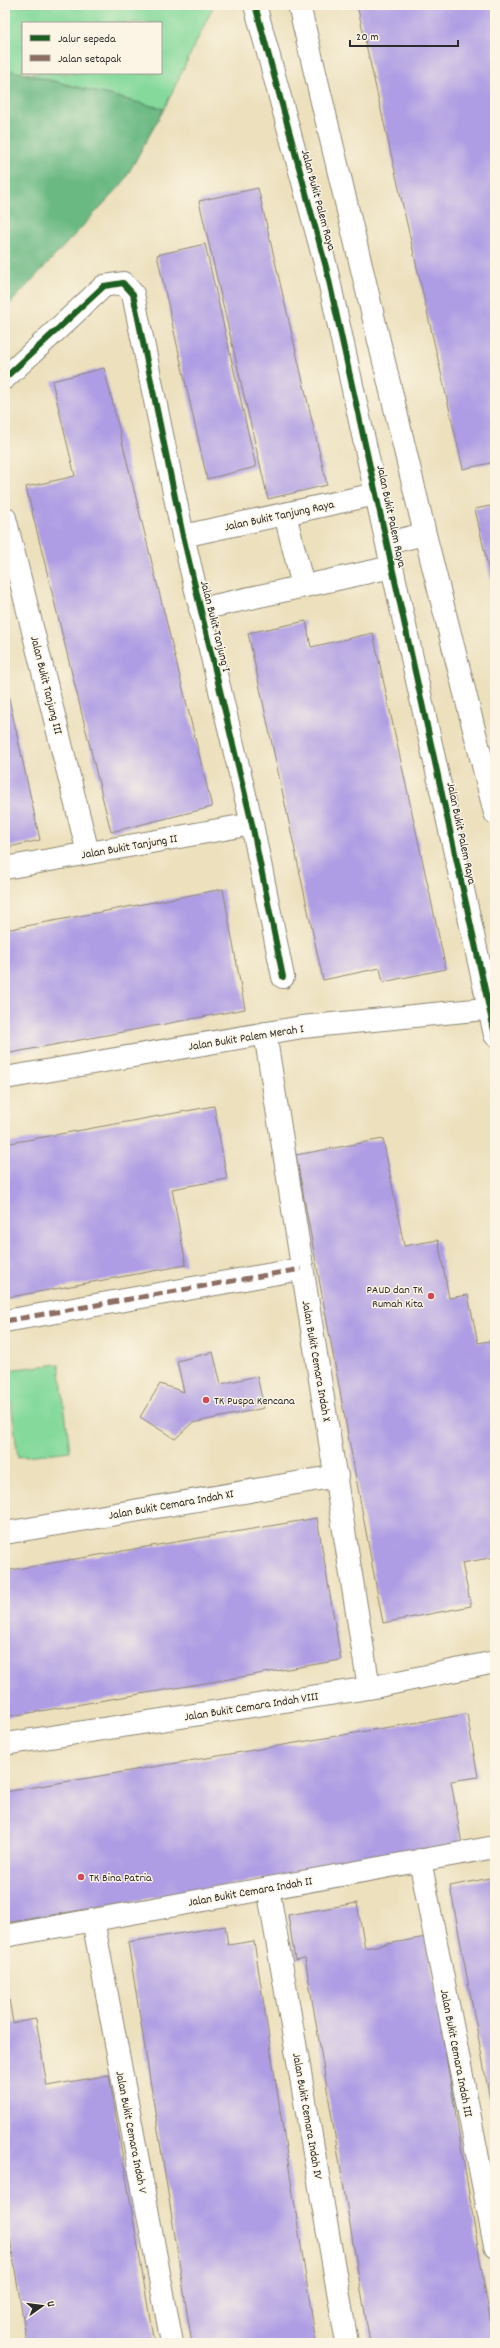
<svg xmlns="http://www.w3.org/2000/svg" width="500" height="2348" viewBox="0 0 500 2348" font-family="Dekko,sans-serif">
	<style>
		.green { fill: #84d99b; stroke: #588263; fill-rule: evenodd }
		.forest { fill: #6bb983; stroke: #4b7257 }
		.building { fill: #ae9de4 }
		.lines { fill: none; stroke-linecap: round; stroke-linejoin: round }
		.minor-casing { stroke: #8c8674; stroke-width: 24 }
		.minor { stroke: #fff; stroke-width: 22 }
		.quiet { stroke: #8d6e63; stroke-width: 5; stroke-dasharray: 10 5; stroke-linecap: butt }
		.cycleway-casing { stroke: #fcf5e5; stroke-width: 8 }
		.cycleway { stroke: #1b5e20; stroke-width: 6 }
		.poi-dot { fill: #d1495b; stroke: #fcf5e5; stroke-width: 1.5 }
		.labels { text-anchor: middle; stroke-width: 3; stroke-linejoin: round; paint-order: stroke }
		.street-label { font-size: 12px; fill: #2b2b2b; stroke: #fcf5e5 }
		.poi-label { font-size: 12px; fill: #2b2b2b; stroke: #fcf5e5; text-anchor: start }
	</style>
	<rect width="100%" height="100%" fill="#fcf5e5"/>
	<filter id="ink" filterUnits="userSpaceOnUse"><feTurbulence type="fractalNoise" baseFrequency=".025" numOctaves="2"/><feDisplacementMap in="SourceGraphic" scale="8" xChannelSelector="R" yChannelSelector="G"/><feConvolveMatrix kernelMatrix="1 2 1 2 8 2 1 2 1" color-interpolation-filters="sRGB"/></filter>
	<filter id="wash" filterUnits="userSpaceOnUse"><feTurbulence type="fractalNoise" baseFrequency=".012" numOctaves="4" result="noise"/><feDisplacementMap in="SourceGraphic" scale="16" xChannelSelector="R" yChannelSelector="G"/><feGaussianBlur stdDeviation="0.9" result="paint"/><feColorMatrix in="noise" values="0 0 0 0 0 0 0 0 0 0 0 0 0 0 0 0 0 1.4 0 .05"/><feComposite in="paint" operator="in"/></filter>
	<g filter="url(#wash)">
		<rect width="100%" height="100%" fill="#ece0bd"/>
		<path class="green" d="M5,5H214L164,109L5,69ZM23,23H161V73H23Z
			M59,1364L70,1451L18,1457L7,1370Z"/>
		<path class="forest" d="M5,69L164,109L123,183L5,309Z"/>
		<g id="blocks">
			<path class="building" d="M357,5H495V462L463,469Z
				M258,188L327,485L268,499L199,201Z
				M205,244L256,467L207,479L157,255Z
				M104,368L212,807L111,832L26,487L75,476L52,381Z
				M495,505V594H494L475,509Z
				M306,621L311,647L373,633L446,969L383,982L380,968L323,980L248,633Z
				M6,685L40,840L5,848V686Z
				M223,889L245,1009L5,1054V930Z
				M214,1106L227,1179L172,1189L186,1265L5,1298V1144Z
				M383,1139L404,1246L438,1240L449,1298L468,1295L478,1343L495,1340V1557L462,1563L471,1606L383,1623L296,1155Z
				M213,1352L221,1384L257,1376L264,1408L192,1423L175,1439L140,1417L160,1384L184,1392L177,1361Z
				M317,1518L341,1660L5,1717V1571Z
				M467,1714L478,1777L451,1781L462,1845L5,1923V1792Z
				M495,1877V2121H494L450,1886Z
				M357,1903L365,1948L426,1937L494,2343H370L305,1958L295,1960L288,1915Z
				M225,1926L228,1945L254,1941L316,2343H192L128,1942Z
				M6,1981L13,2023L36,2019L47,2086L109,2075L154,2343H27L5,2208Z"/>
		</g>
	</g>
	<g filter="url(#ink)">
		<use href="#blocks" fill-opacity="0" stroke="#8c8674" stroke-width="1"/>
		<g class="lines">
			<g class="minor-casing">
				<path id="minor" d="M255,5L326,267L495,1035
					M299,5L425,534L495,813
					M5,378L104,286L123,283L133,294L183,536L252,824L283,977
					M285,514L303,586
					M5,518L88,853
					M183,536L376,494
					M387,543L425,534
					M200,609L392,567
					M5,868L252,824
					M265,1033L369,1688
					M5,1078L302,1027L495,1008
					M5,1321L301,1269
					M5,1533L337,1476
					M5,1744L369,1688L495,1662
					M420,1860L495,2246
					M268,1888L347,2343
					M93,1920L172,2343
					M5,1936L495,1847"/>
			</g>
			<use href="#minor" class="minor"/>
			<path class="quiet" d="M5,1321L301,1269"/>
			<g class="cycleway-casing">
				<path id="cycleway" d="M255,5L326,267L495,1035
					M5,378L104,286L123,283L133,294L183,536L252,824L283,977"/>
			</g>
			<use href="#cycleway" class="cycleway"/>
		</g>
	</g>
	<g class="poi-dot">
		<circle cx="431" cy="1296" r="4"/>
		<circle cx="206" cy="1400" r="4"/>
		<circle cx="81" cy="1877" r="4"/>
	</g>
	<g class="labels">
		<g class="street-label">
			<text transform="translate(319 200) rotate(75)" y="4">Jalan Bukit Palem Raya</text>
			<text transform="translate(279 515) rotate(-12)" y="4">Jalan Bukit Tanjung Raya</text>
			<text transform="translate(392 516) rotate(78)" y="4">Jalan Bukit Palem Raya</text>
			<text transform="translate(216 626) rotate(76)" y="4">Jalan Bukit Tanjung I</text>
			<text transform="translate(47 685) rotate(76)" y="4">Jalan Bukit Tanjung III</text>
			<text transform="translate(462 833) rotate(78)" y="4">Jalan Bukit Palem Raya</text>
			<text transform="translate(129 846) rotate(-10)" y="4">Jalan Bukit Tanjung II</text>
			<text transform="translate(246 1037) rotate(-9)" y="4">Jalan Bukit Palem Merah I</text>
			<text transform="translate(317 1361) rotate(80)" y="4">Jalan Bukit Cemara Indah X</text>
			<text transform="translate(171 1504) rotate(-10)" y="4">Jalan Bukit Cemara Indah XI</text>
			<text transform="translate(251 1706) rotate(-9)" y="4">Jalan Bukit Cemara Indah VIII</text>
			<text transform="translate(250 1891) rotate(-10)" y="4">Jalan Bukit Cemara Indah II</text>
			<text transform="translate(457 2053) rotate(79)" y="4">Jalan Bukit Cemara Indah III</text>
			<text transform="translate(308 2116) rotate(80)" y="4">Jalan Bukit Cemara Indah IV</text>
			<text transform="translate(132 2132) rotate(79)" y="4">Jalan Bukit Cemara Indah V</text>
		</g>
		<g class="poi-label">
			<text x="423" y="1293" text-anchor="end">PAUD dan TK<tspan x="423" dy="14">Rumah Kita</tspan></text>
			<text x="214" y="1404">TK Puspa Kencana</text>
			<text x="89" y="1881">TK Bina Patria</text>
		</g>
	</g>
	<rect width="500" height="2348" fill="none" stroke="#fcf5e5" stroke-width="20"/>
	<rect x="22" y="22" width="140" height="52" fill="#fcf5e5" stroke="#a8a49b"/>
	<rect x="30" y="35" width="20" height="6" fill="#1b5e20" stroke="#a8a49b"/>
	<text x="58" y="42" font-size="12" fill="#2b2b2b">Jalur sepeda</text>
	<rect x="30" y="55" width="20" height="6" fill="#8d6e63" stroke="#a8a49b"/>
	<text x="58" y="62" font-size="12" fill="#2b2b2b">Jalan setapak</text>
	<g transform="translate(42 2306) rotate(76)" stroke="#fcf5e5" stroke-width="3" paint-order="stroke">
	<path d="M0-3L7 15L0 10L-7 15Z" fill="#2b2b2b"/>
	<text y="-6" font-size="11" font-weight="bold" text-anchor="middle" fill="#2b2b2b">U</text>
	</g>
	<path d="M350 40v6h108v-6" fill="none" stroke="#2b2b2b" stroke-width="2"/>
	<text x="356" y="40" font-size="12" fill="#2b2b2b" stroke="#fcf5e5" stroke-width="3" paint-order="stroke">20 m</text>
</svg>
